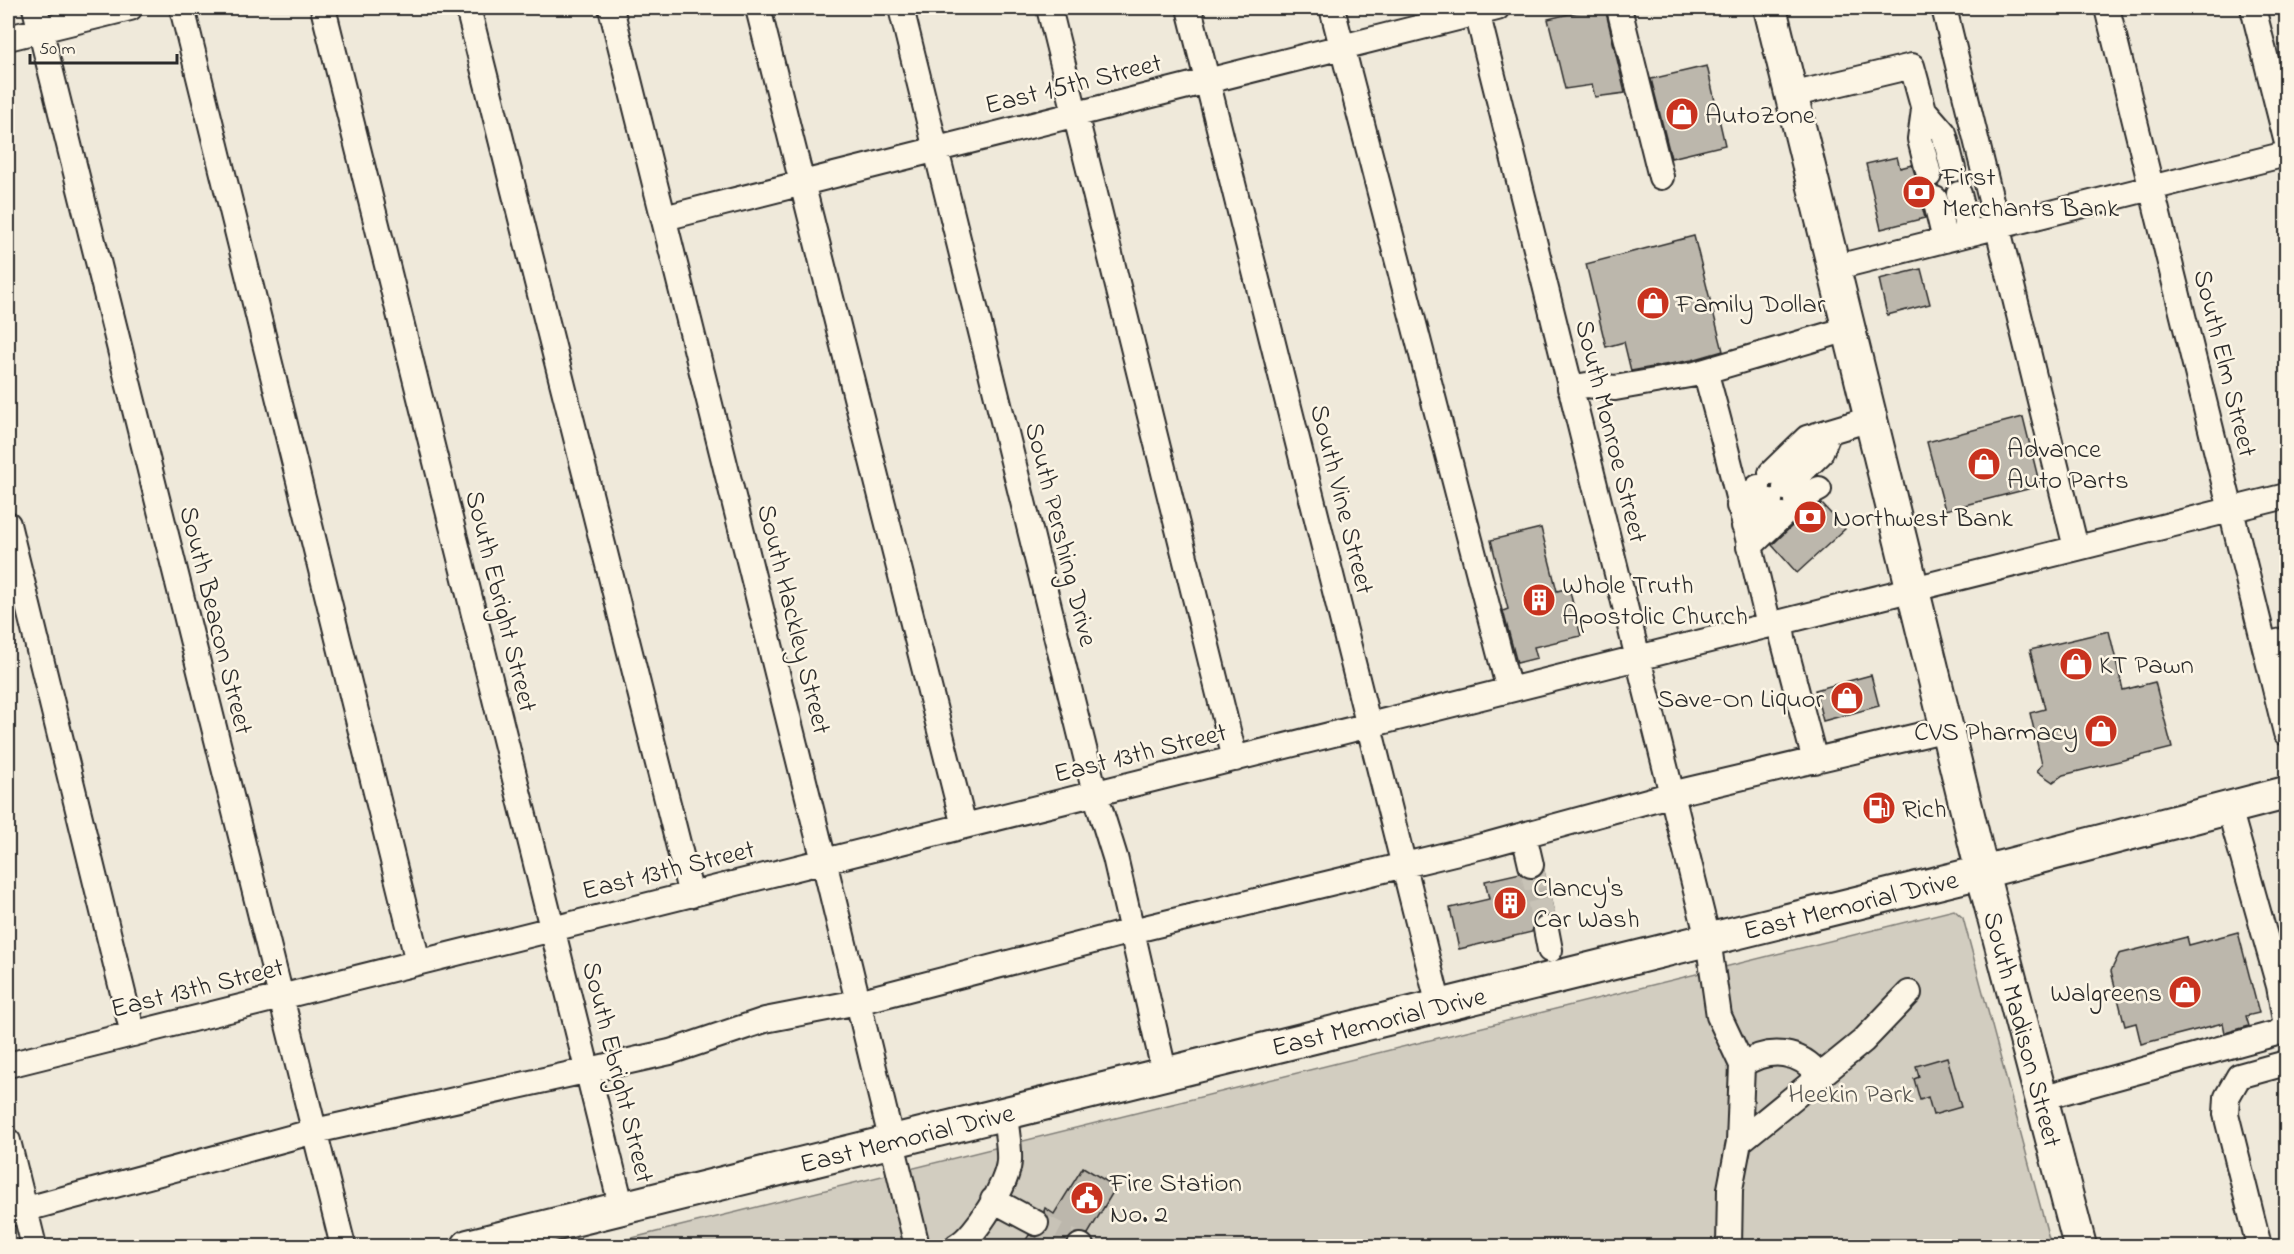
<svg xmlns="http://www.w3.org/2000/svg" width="2294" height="1254" viewBox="0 0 2294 1254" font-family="'Indie Flower',sans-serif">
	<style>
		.green { fill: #d2cdc0; stroke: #7e7c76; stroke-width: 1.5 }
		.building { fill: #bcb7ac; stroke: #2b2b2b; stroke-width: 1.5 }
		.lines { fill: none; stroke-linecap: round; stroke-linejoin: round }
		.minor-tunnel { stroke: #c8c3b7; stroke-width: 24; stroke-dasharray: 24 12; stroke-linecap: butt }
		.minor-casing { stroke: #2b2b2b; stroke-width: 28 }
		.major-casing { stroke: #2b2b2b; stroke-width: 36 }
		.minor { stroke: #fcf5e5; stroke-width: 24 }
		.major { stroke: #fcf5e5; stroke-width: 32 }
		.labels { text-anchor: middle; stroke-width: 5; stroke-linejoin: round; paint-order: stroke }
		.street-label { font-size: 27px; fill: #2b2b2b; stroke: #fcf5e5 }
		.poi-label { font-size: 27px; fill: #2b2b2b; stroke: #fcf5e5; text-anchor: start }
		.park-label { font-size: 27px; fill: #555450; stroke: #fcf5e5 }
	</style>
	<rect width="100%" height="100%" fill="#efe9da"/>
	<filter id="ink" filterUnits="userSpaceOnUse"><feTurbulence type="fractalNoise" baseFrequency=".0167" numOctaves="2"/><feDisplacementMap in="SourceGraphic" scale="12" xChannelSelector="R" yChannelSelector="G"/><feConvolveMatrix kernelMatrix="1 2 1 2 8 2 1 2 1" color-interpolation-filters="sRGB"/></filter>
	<g filter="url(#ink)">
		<path class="green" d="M1954,910L1963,918L2051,1246H600Z"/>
		<path class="building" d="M1594,8H1605L1625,93L1595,97L1592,85L1565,89L1548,19Z
			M1707,66L1725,145L1671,158L1651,79Z
			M1897,157L1900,168L1912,165L1918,184L1925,189L1921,202L1925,218L1881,229L1866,164Z
			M1694,236L1723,351L1692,360L1631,371L1624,342L1606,347L1586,264Z
			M1921,269L1930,304L1887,315L1879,279Z
			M2023,417L2040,486L1945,510L1927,442Z
			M1822,504L1845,529L1797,573L1772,545L1793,525L1797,515Z
			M1541,528L1557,591L1569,588L1581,636L1534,647L1537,658L1517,663L1503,611L1508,609L1491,540Z
			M2109,631L2123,690L2155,682L2172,748L2063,775L2053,782L2037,771L2042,764L2030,713L2045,709L2030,650Z
			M1871,675L1879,706L1823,721L1815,690Z
			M1544,871L1555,918L1543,915L1533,924L1532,932L1459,949L1450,908L1489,899L1485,881L1520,873L1526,878L1534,879Z
			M2238,932L2259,1013L2246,1016L2249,1026L2225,1033L2223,1023L2141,1044L2136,1023L2125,1026L2111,971L2119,954L2187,937L2189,945Z
			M1947,1057L1961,1107L1933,1115L1928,1097L1920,1100L1914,1079L1919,1077L1916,1066Z
			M1083,1167L1116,1187L1088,1234H1072L1066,1246H1022L1029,1235L1037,1237L1048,1230L1050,1222L1044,1211L1045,1208L1054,1214Z"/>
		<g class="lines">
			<path class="minor-tunnel" d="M1531,865L1546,929
				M1036,1223L1080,1246"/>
			<g class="minor-casing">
				<path id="minor" d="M35,8L343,1246
					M182,8L418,962
					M323,8L622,1209
					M468,8L691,895
					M611,8L824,861L917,1246
					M758,8L964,826
					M901,8L1095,793L1115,857L1165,1075
					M1049,8L1235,759
					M1189,8L1439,1006
					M1332,8L1509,690
					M1476,8L1708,939L1719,1016L1742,1065L1739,1142L1730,1189L1729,1246
					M1619,8L1661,177
					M1944,8L2076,548
					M2107,8L2286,733
					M2253,8L2286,139
					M8,38L130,8
					M1791,95L1912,66L1924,110L1920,139L1929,175
					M1924,110L1944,133L1953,169
					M1959,194L1969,234
					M1935,199L1945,240
					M664,218L1497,8
					M1833,268L2286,154
					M1705,371C1729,454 1748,540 1769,625
					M1570,388L1587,385L1615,388L1695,374L1848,329
					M1771,473L1807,438L1870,419
					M1785,488L1820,454L1829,432
					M1797,501L1819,489
					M1739,506L1758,487
					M8,524L133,1034
					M1744,526L1770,501
					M1749,547L1783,515
					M1781,622L1783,639L1815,761
					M2265,645L2286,640
					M1524,835L1531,865
					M1546,929L1550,950
					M8,1065L2286,496
					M1742,1065C1769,1047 1800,1050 1820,1076
					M2041,1098L2277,1033L2286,1026L2279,986L2229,808
					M8,1141L34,1246
					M1739,1142L1863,1041L1909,993
					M993,1200L1036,1223
					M8,1214L315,1131L670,1052L765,1020L858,1002L1132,931L1487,845L1684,791L1947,729
					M957,1246C976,1236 1008,1183 1009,1161C1010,1146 1006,1129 1005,1114
					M1080,1246H1081
					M2259,1246L2226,1114L2227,1097L2239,1076L2286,1063"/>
			</g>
			<g class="major-casing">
				<g id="major">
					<path id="s1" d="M1770,8L1982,872L2080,1246"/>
					<path id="s2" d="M468,1246L1982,872L2286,793"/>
				</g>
			</g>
			<use href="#minor" class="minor"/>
			<use href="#major" class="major"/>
		</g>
	</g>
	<defs>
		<g id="shop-disc" transform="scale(1.725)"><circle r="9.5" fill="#c8321e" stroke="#fcf5e5"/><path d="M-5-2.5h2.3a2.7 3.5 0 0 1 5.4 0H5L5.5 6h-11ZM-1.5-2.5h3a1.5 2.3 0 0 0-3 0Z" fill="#fff"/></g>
		<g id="bank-disc" transform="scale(1.725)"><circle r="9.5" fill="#c8321e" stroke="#fcf5e5"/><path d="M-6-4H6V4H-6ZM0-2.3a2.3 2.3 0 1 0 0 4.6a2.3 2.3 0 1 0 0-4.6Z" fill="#fff"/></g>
		<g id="building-disc" transform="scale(1.725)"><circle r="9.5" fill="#c8321e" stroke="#fcf5e5"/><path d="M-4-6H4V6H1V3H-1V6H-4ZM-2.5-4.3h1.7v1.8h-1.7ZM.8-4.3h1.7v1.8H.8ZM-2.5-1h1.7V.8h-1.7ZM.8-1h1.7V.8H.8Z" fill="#fff"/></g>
		<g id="fuel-disc" transform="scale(1.725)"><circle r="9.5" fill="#c8321e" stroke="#fcf5e5"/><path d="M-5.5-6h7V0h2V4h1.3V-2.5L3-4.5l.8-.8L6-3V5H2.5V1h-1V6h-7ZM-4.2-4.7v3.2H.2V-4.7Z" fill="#fff"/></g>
		<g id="civic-disc" transform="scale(1.725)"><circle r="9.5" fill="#c8321e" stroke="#fcf5e5"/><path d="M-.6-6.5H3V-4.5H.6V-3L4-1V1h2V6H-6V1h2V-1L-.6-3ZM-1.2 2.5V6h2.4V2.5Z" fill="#fff"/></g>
	</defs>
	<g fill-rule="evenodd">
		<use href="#shop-disc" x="1682" y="114"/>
		<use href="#bank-disc" x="1919" y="192"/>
		<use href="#shop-disc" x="1653" y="303"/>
		<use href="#shop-disc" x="1984" y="464"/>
		<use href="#bank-disc" x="1810" y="517"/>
		<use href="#building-disc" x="1539" y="600"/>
		<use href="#shop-disc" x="2076" y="664"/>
		<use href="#shop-disc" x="1847" y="698"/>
		<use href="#shop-disc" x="2101" y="731"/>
		<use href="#fuel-disc" x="1879" y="808"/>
		<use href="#building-disc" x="1510" y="903"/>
		<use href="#shop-disc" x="2185" y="992"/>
		<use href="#civic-disc" x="1087" y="1198"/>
	</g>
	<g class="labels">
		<g class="street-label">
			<text transform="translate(1073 83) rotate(-14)" y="9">East 15th Street</text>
			<text transform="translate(2226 363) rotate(76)" y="9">South Elm Street</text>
			<text transform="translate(1612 431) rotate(76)" y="9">South Monroe Street</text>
			<text transform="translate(1343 499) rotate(76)" y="9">South Vine Street</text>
			<text transform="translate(1062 534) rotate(76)" y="9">South Pershing Drive</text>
			<text transform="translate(502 601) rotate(76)" y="9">South Ebright Street</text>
			<text transform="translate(795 619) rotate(76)" y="9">South Hackley Street</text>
			<text transform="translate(217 620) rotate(76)" y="9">South Beacon Street</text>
			<text transform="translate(1140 752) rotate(-14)" y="9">East 13th Street</text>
			<text transform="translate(668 869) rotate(-14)" y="9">East 13th Street</text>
			<text dy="9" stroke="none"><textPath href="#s2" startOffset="1424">East Memorial Drive</textPath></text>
			<text transform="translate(197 987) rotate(-14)" y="9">East 13th Street</text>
			<text dy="9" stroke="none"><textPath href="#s2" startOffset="938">East Memorial Drive</textPath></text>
			<text dy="9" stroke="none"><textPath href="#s1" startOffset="1052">South Madison Street</textPath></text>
			<text transform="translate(619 1072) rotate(76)" y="9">South Ebright Street</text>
			<text dy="9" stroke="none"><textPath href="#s2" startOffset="452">East Memorial Drive</textPath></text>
		</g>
		<g class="poi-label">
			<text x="1705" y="123">AutoZone</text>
			<text x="1942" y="185">First<tspan x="1942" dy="31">Merchants Bank</tspan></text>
			<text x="1676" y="312">Family Dollar</text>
			<text x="2007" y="457">Advance<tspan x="2007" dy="31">Auto Parts</tspan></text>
			<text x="1833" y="526">Northwest Bank</text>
			<text x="1562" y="593">Whole Truth<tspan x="1562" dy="31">Apostolic Church</tspan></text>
			<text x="2099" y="673">KT Pawn</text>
			<text x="1824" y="707" text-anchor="end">Save-On Liquor</text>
			<text x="2078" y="740" text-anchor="end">CVS Pharmacy</text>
			<text x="1902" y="817">Rich</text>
			<text x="1533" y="896">Clancy's<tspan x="1533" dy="31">Car Wash</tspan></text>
			<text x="2162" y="1001" text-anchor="end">Walgreens</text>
			<text x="1110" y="1191">Fire Station<tspan x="1110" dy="31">No. 2</tspan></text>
		</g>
		<g class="park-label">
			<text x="1851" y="1102">Heekin Park</text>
		</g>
	</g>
	<rect width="2294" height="1254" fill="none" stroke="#fcf5e5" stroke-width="30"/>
	<rect x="15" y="15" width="2264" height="1224" fill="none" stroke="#2b2b2b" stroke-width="2" filter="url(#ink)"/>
	<path d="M30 54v9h147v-9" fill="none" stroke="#2b2b2b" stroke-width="3"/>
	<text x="39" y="54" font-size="18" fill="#2b2b2b" stroke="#fcf5e5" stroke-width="4.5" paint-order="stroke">50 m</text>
</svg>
